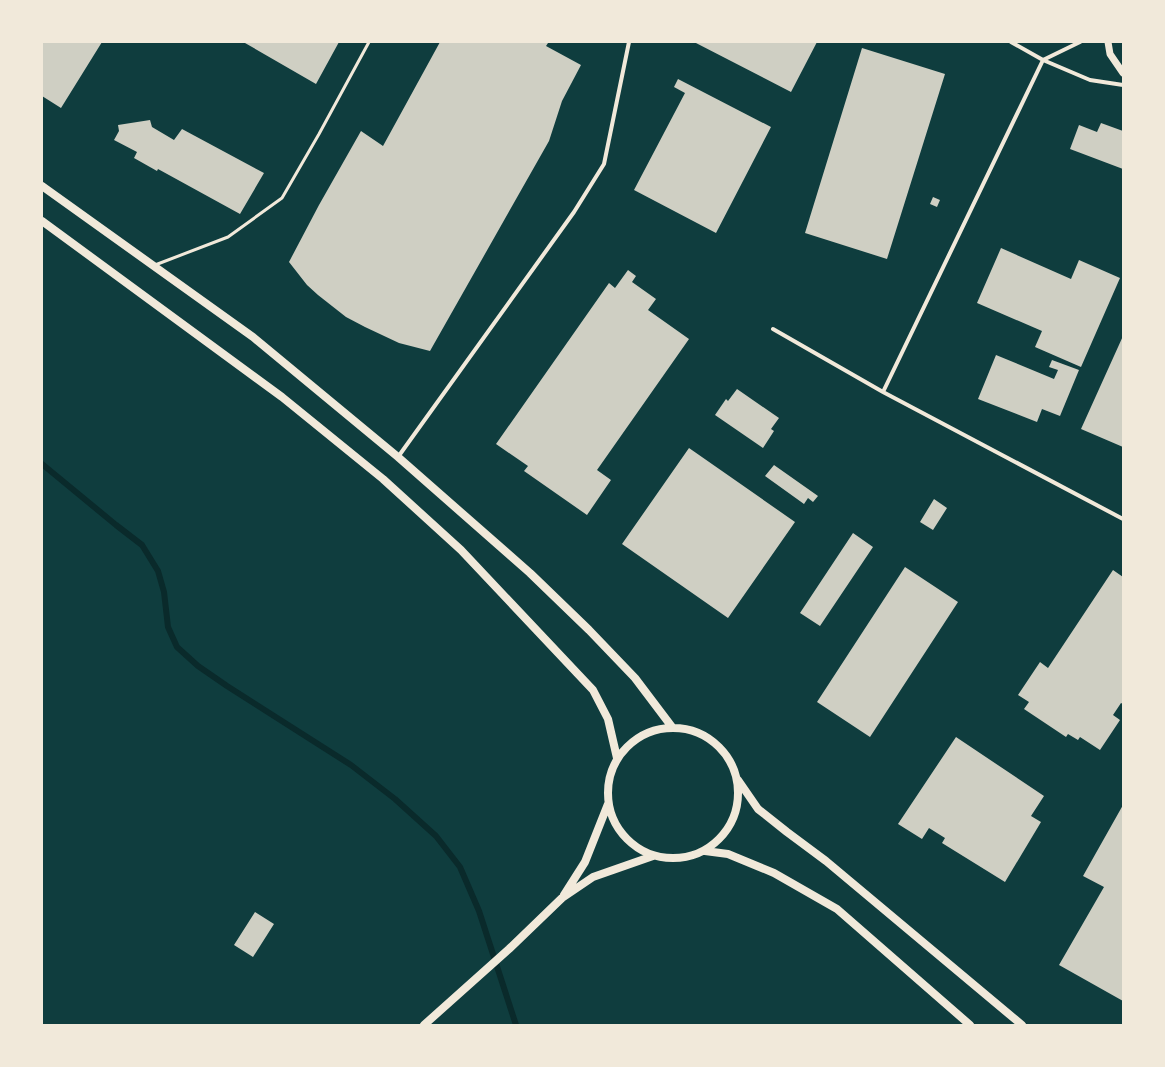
<svg xmlns="http://www.w3.org/2000/svg" width="1165" height="1067" viewBox="0 0 1165 1067" font-family="Barlow,sans-serif">
	<style>
		.lines { fill: none; stroke-linecap: round; stroke-linejoin: round }
		.stream { stroke: #0a2a2b; stroke-width: 6 }
		.building { fill: #cfcfc3 }
		.service { stroke: #f1e9da; stroke-width: 3 }
		.minor { stroke: #f1e9da; stroke-width: 4 }
		.tertiary { stroke: #f1e9da; stroke-width: 7 }
		.secondary { stroke: #f1e9da; stroke-width: 8 }
	</style>
	<rect width="100%" height="100%" fill="#0f3d3e"/>
	<g class="lines">
		<path class="stream" d="M42,464L116,525L142,545L158,571L164,592L168,627L177,647L198,666L227,686L351,765L395,799L436,836L460,867L479,911L516,1025"/>
	</g>
	<path class="building" d="M42,42H102L61,108L42,96Z
		M246,42H339L316,84L245,43Z
		M440,42H547L548,43L546,46L581,65L562,101L549,141L430,351L399,343L365,327L346,317L318,295L307,285L289,262L319,205L361,131L383,146Z
		M694,42H817L791,92Z
		M862,48L945,74L887,259L805,233Z
		M678,79L771,127L716,233L634,190L685,93L674,87Z
		M150,120L152,127L174,140L182,129L264,173L240,214L158,169L157,171L134,158L137,152L114,140L119,131L118,125Z
		M1101,123L1123,131V169L1070,149L1079,125L1097,132Z
		M933,197L940,200L937,207L930,204Z
		M1001,248L1071,279L1079,260L1120,278L1081,367L1035,347L1042,331L977,303Z
		M628,270L636,276L632,282L656,299L648,310L689,339L597,470L611,480L587,515L524,471L528,466L496,444L609,283L615,288Z
		M1123,336V447L1081,429Z
		M996,355L1054,379L1058,370L1049,367L1052,360L1079,370L1060,416L1042,409L1037,422L978,399Z
		M737,389L779,418L771,429L774,431L763,448L715,415L726,399L728,401Z
		M689,448L795,522L728,618L622,544Z
		M774,465L818,496L813,502L808,498L804,504L765,476Z
		M934,499L947,508L933,530L920,522Z
		M853,533L873,547L820,626L800,613Z
		M905,567L958,602L870,737L817,702Z
		M1113,570L1123,577V704L1121,703L1113,715L1120,720L1100,750L1080,737L1078,740L1068,734L1066,737L1024,709L1029,702L1018,695L1040,662L1048,668Z
		M956,737L1044,796L1031,816L1041,822L1005,882L942,843L945,838L929,828L922,839L898,824Z
		M1123,805V1001L1059,965L1104,887L1083,876Z
		M255,912L274,924L253,957L234,945Z"/>
	<g class="lines">
		<path class="service" d="M155,265L228,237L282,198L319,134L369,42"/>
		<path class="minor" d="M1011,42L1043,60L1090,80L1123,85
			M773,329L883,392L1123,519
			M883,392L1043,60L1080,42
			M398,457L574,212L604,164L629,42"/>
		<path class="tertiary" d="M1108,42L1110,54L1123,73"/>
		<path class="secondary" d="M42,186L253,337L398,457L530,573L589,630L635,678L672,727
			M42,221L282,397L383,479L461,550L593,690L608,719L617,758
			M608 793a65 65 0 1 1 130 0a65 65 0 1 1-130 0Z
			M738,780L758,809L787,832L826,861L1022,1025
			M705,851L728,854L774,873L837,909L970,1025
			M564,895L585,862L608,804
			M424,1025L509,949L562,898L593,877L653,856"/>
	</g>
	<rect width="1165" height="1067" fill="none" stroke="#f1e9da" stroke-width="86"/>
</svg>
